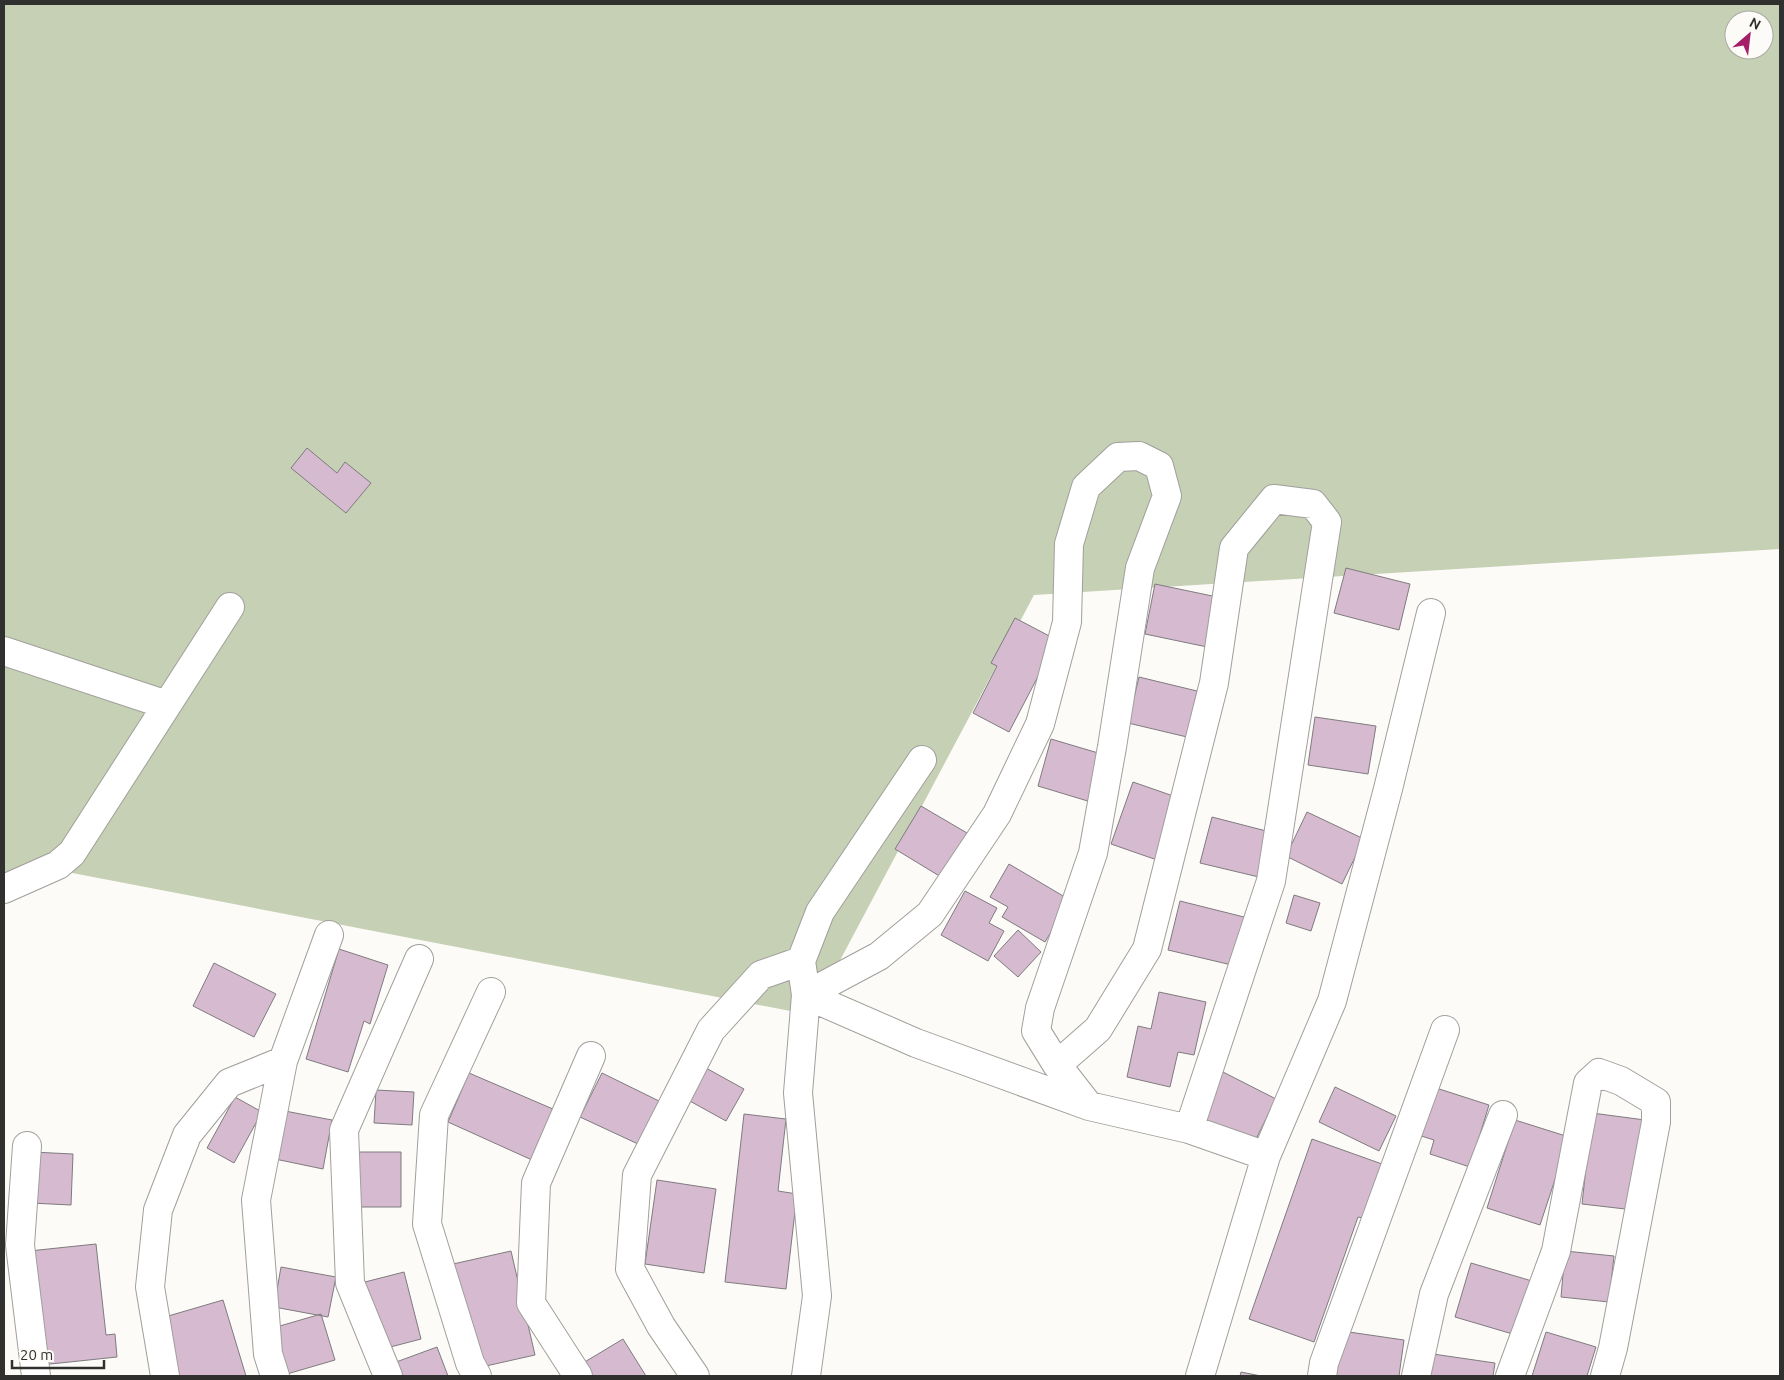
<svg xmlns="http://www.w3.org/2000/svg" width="1784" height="1380" viewBox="0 0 1784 1380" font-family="Ubuntu,sans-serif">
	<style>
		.green { fill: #c5d0b4; fill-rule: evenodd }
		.building { fill: #d5bad0; stroke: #7f7b7e }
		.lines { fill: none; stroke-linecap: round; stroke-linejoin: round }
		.minor-casing { stroke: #a19f9b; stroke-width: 30 }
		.minor { stroke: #fff; stroke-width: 28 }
	</style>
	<rect width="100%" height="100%" fill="#fdfbf7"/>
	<path class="green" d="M4,4H1780V549L1034,595L811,1015L67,872L4,896ZM1734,20H1764V50H1734Z"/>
	<path class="building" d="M307,448L337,473L345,462L371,483L346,513L291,468Z
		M1346,568L1410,584L1399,630L1334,613Z
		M1155,584L1222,598L1212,648L1145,634Z
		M1015,618L1057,640L1009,732L973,713L997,666L991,663Z
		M1139,677L1197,691L1187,737L1128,723Z
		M1315,717L1376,726L1368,774L1308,765Z
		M1051,739L1105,755L1091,802L1038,786Z
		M1133,782L1179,798L1157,860L1111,844Z
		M921,806L967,833L941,877L895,849Z
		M1307,812L1364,839L1342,884L1286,856Z
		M1212,817L1274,833L1263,878L1200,863Z
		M1009,864L1070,900L1045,942L1002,917L1008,907L990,897Z
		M965,891L997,908L989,923L1004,931L988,961L941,935Z
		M1294,895L1320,903L1311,931L1286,923Z
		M1180,901L1248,918L1236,966L1168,950Z
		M1018,930L1041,952L1018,977L994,956Z
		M339,949L388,965L370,1024L364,1021L348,1072L306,1059Z
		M214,963L276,994L254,1037L193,1006Z
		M1159,992L1206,1002L1194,1055L1178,1052L1170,1087L1127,1077L1138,1026L1151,1029Z
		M706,1068L744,1089L726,1121L688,1100Z
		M1223,1072L1276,1099L1253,1145L1200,1118Z
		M469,1073L553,1109L532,1160L448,1122Z
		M602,1073L659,1101L638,1144L580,1117Z
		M1430,1086L1489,1105L1470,1167L1430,1154L1434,1140L1415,1134Z
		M1335,1087L1396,1116L1379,1151L1319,1122Z
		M376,1090L414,1092L412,1125L374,1123Z
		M235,1097L262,1112L234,1163L207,1148Z
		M285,1111L332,1120L323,1169L275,1159Z
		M1592,1113L1645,1120L1634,1210L1582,1204Z
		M744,1114L786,1119L778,1191L797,1194L786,1289L725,1282Z
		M1515,1120L1569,1137L1540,1225L1487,1208Z
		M1312,1139L1382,1164L1363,1218L1358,1217L1314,1342L1249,1319Z
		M32,1152L73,1154L71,1205L30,1203Z
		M354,1152H401V1207H353Z
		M657,1180L716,1189L704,1273L645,1264Z
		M96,1244L106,1335L115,1334L117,1357L41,1365L29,1251Z
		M511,1251L535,1355L477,1368L453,1264Z
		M1565,1251L1614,1256L1609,1302L1561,1297Z
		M1471,1263L1532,1281L1516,1335L1455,1317Z
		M281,1267L336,1277L328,1317L274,1307Z
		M404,1272L421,1339L379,1350L361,1283Z
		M223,1300L246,1376H175L158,1319Z
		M321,1314L335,1360L287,1374L273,1328Z
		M1342,1331L1404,1340L1399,1376H1335Z
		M1546,1332L1596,1347L1587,1376H1532Z
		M623,1339L646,1376H584L578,1366Z
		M437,1347L448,1376H392L388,1365Z
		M1433,1354L1495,1363L1493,1376H1430Z
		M1241,1372L1261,1376H1240Z"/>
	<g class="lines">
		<g class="minor-casing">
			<path id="minor" d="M4,651L167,705
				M4,889L58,865L72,853L230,607
				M806,995L879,956L930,914L997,814L1040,724L1067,622L1069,544L1086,487L1118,457L1139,456L1159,466L1167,496L1140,568L1112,747L1093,853L1040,1008L1036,1031L1057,1065L1089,1106L1189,1129L1266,1156
				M806,995L916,1043L1089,1106
				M1057,1065L1098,1029L1147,949L1214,683L1234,548L1274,499L1313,504L1327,522L1271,881L1189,1129
				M27,1146L20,1245L36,1376
				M165,1376L150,1287L158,1210L187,1135L229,1083L283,1061
				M275,1376L268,1354L256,1200L283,1061L329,935
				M388,1376L350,1283L344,1130L419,959
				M477,1376L470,1363L427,1224L434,1115L491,992
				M578,1376L531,1303L536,1183L591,1056
				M695,1376L661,1326L630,1269L637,1175L711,1030L761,975L801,961
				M806,1376L817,1296L798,1093L806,995L801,961L820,912L922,760
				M1200,1376L1266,1156L1332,1001L1388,789L1431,613
				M1322,1376L1324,1363L1445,1030
				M1416,1376L1434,1294L1503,1115
				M1510,1376L1556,1251L1588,1083L1599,1073L1621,1081L1656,1102V1122L1613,1348L1605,1376"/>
		</g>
		<use href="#minor" class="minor"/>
	</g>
	<rect width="1784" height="1380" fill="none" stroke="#30302e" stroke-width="10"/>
	<g transform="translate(1749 35) rotate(28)"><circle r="24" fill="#fdfbf7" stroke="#abaaa7"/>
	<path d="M0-4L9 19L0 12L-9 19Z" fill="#a51e69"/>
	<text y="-8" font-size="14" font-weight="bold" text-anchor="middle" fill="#30302e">N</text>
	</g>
	<path d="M12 1360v8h92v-8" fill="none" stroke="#30302e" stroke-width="2.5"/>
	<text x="20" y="1360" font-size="15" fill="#30302e" stroke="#fdfbf7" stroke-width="4" paint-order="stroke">20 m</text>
</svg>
